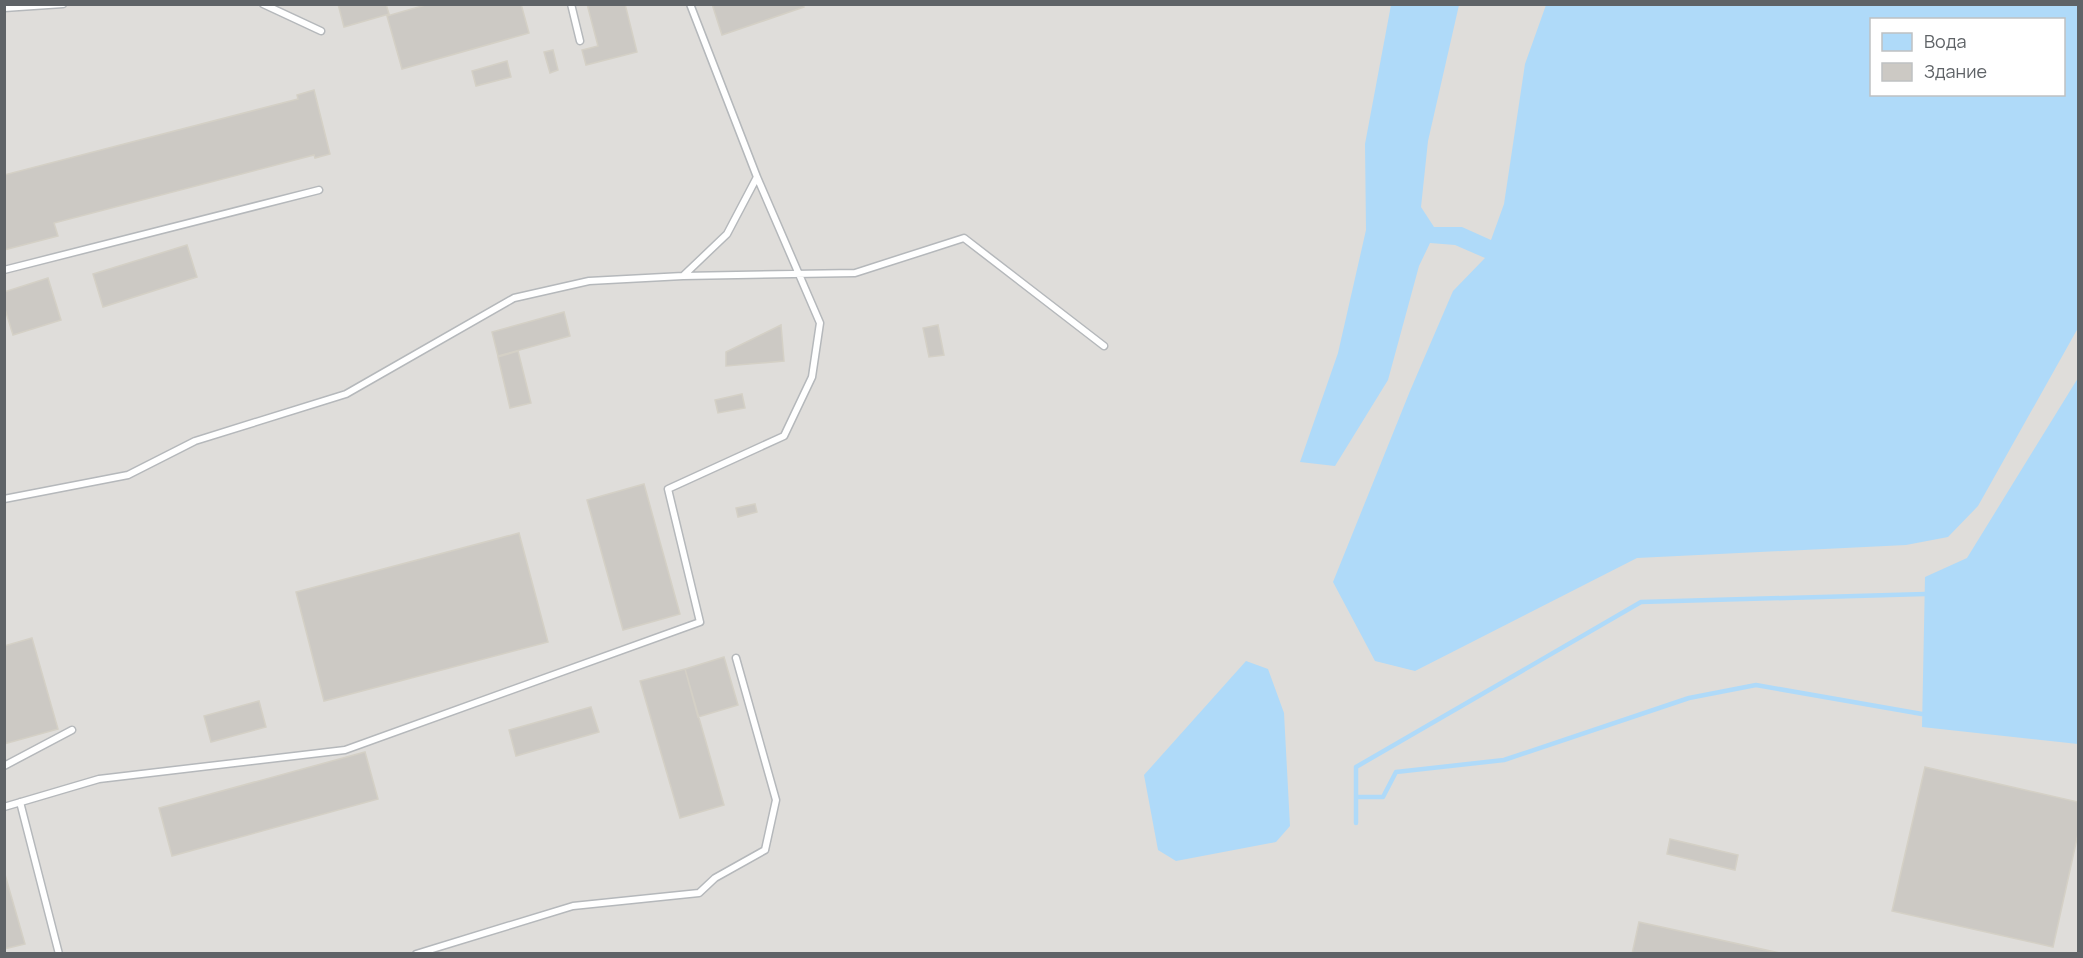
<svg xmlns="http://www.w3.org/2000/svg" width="2083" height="958" viewBox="0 0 2083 958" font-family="Manrope,sans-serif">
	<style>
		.industrial { fill: #dfddda; fill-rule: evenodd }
		.water { fill: #afdaf9; fill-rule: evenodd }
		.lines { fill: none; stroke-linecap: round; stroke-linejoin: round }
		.stream { stroke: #afdaf9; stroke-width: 4.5 }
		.building { fill: #ccc9c4; stroke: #d4d0c6; stroke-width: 1.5 }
		.service-casing { stroke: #b5b8bb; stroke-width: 9 }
		.service { stroke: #fff; stroke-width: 6 }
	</style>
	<rect width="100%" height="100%" fill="#f0eee8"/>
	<path class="industrial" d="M5,5H2078V953H5ZM1872,20H2064V94H1872Z"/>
	<path class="water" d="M1391,5H1459L1428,141L1421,207L1434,227H1462L1491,240L1504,204L1525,64L1546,5H2078V328L1978,506L1948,537L1906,545L1637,558L1415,671L1375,661L1333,582L1410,391L1453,291L1485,258L1455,245L1430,243L1419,266L1388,380L1335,466L1300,462L1338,353L1366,230L1365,144ZM1872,20H2064V94H1872Z
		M2078,378V744L1922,727L1925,577L1967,558Z
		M1246,661L1268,669L1284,713L1290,826L1276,842L1176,861L1158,850L1144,775Z"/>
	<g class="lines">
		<path class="stream" d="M1356,797H1383L1396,772L1504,760L1689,698L1756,685L1922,714
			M1356,823V767L1641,602L1925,594"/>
	</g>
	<path class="building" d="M338,4H386L389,14L344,27Z
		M429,4H521L529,33L402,69L387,16Z
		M587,4H625L637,52L586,65L582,50L598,46Z
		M712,4H803L804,7L722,35Z
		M553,50L558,70L550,73L544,52Z
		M507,61L511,77L476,86L472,71Z
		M314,90L330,154L315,158L314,155L54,223L58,236L4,250V175L298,99L297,95Z
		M187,245L197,277L103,307L93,274Z
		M48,278L61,320L13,335L4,306V292Z
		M564,312L570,336L498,356L492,332Z
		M781,325L784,361L726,366V352Z
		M938,325L944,355L929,357L923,328Z
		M518,351L531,403L510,408L498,357Z
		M742,394L745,408L718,413L715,400Z
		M644,484L680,614L623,630L587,500Z
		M755,504L757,512L738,517L736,508Z
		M519,533L548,642L324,701L296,592Z
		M32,638L58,729L4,744V646Z
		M724,657L738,705L698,717L685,669Z
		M685,669L724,805L680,818L640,681Z
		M259,701L266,727L211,742L204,716Z
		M591,707L599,732L516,756L509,730Z
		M365,752L378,799L172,856L159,808Z
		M1925,767L2078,802V834L2053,947L1892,911Z
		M1670,839L1738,855L1735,870L1667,854Z
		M4,871L25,944L4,949Z
		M1639,922L1784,954H1632Z"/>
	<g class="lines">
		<g class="service-casing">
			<path id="service" d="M263,4L321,31
				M571,4L580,41
				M4,8L63,4
				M4,270L319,190
				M683,276L855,273L964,238L1104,346
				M4,499L128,475L195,441L346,394L514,298L589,281L683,276L727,234L757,177L690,4
				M4,766L72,730
				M20,802L59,954
				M4,807L99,779L345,750L700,622L668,489L784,436L812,377L820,323L757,177
				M416,954L573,906L699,893L715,878L765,850L776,800L736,658"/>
		</g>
		<use href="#service" class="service"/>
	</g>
	<rect width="2083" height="958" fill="none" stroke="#5f6367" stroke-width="12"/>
	<rect x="1870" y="18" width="195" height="78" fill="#ffffff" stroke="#bfc1c2" stroke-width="1.5"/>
	<rect x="1882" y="33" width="30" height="18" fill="#afdaf9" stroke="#bfc1c2" stroke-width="1.5"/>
	<text x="1924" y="48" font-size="18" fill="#5f6367">Вода</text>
	<rect x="1882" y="63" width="30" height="18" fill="#ccc9c4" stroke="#bfc1c2" stroke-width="1.5"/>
	<text x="1924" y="78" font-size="18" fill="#5f6367">Здание</text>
</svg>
